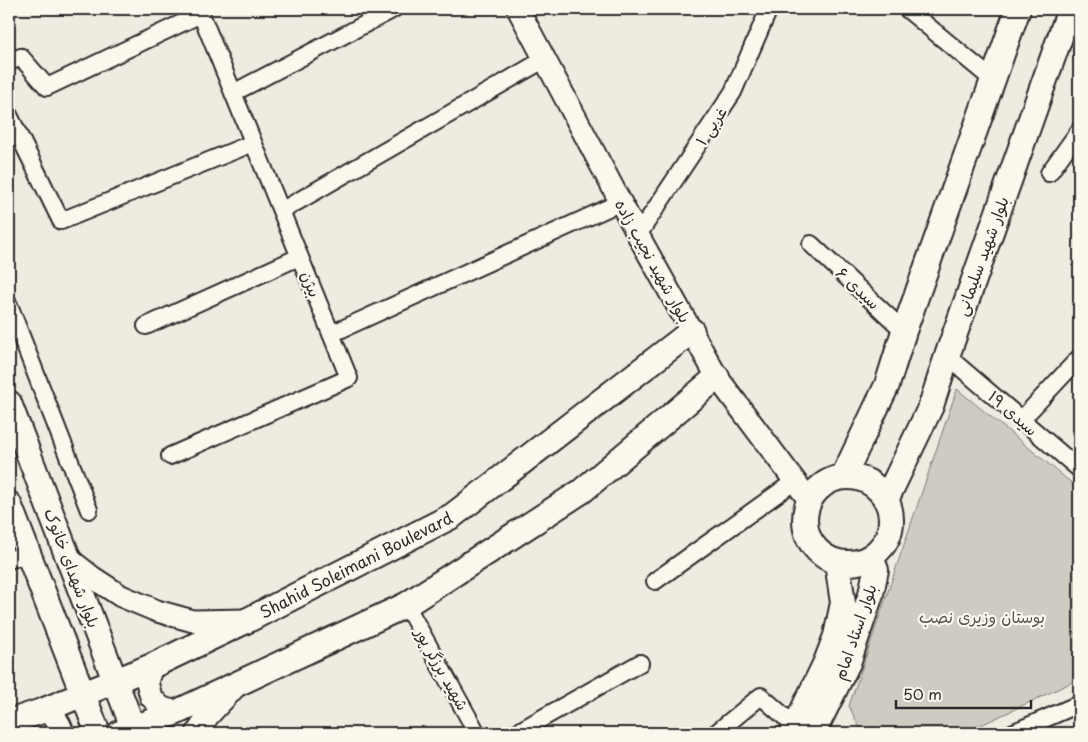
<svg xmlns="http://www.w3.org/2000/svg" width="1088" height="742" viewBox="0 0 1088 742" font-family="'Playpen Sans','Playpen Sans Arabic',sans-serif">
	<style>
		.green { fill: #cecbc2; stroke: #7c7b76 }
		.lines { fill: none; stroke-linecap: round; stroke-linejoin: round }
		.minor-casing { stroke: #2b2b2b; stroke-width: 20 }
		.tertiary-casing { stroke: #2b2b2b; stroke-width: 25 }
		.secondary-casing { stroke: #2b2b2b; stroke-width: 28 }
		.minor { stroke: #fbf7ec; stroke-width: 16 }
		.tertiary { stroke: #fbf7ec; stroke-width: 21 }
		.secondary { stroke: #fbf7ec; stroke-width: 24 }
		.labels { text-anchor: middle; stroke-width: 4.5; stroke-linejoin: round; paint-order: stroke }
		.street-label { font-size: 16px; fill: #2b2b2b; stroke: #fbf7ec }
		.park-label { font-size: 16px; fill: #545351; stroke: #fbf7ec }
	</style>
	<rect width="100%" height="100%" fill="#eeebe0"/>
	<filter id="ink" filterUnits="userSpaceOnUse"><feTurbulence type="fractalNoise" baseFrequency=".02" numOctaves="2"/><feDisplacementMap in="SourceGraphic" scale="10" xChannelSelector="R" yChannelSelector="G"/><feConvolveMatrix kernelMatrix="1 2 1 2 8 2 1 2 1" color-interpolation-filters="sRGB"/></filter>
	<g filter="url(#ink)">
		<path class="green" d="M957,389L1079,489V679L964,733H862L849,706Z"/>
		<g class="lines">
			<g class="minor-casing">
				<path id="minor" d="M907,9L993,80
					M9,62L21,57L47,87L201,14
					M233,93L394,9
					M9,115L61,221L253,143
					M1049,173L1079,131
					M281,211L545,59
					M638,235L733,92L769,9
					M811,244L904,331
					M9,305L89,510
					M146,326L299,257
					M331,334L621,202
					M947,356L1079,469
					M1021,420L1079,358
					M170,456L349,378L199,9
					M9,560L28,553
					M655,581L795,481
					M406,605L477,733
					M516,733L640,663
					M716,733L761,696L795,726
					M1012,733L1079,704"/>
			</g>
			<g class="tertiary-casing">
				<path id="tertiary" d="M518,9L638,235L717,377L809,500
					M68,558L92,577L121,596L157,611L193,621L248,620
					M152,666L147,682L151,697L162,708L177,712
					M42,711C55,716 59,720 63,733
					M197,733L208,716L236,686"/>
			</g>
			<g class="secondary-casing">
				<path id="secondary" d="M9,403L135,733
					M843,477L887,385L904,331L1018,9
					M805 520a43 43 0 1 1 86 0a43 43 0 1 1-86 0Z
					M886,500L931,406L947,356L1070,9
					M9,504L98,733
					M9,722L42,711L152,666L248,620L452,516L692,331
					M120,733L177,712L406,605L582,491L717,377
					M792,733L826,662L836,636L843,603L837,562
					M813,733L848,663L871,594L876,570L871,557"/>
			</g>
			<use href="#minor" class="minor"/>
			<use href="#tertiary" class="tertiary"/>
			<use href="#secondary" class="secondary"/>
		</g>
	</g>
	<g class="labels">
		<g class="street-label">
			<text transform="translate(711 126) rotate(-57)" y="6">غربی ۱</text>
			<text transform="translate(982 256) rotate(-70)" y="6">بلوار شهید سلیمانی</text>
			<text transform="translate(653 261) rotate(61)" y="6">بلوار شهید نجیب زاده</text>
			<text transform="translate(311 284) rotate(68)" y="6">بیژن</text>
			<text transform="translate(858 288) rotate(43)" y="6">سیدی ۶</text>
			<text transform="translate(1013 413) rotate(41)" y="6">سیدی ۱۹</text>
			<text transform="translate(356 565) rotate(-27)" y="6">Shahid Soleimani Boulevard</text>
			<text transform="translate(72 568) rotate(69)" y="6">بلوار شهدای خانوک</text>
			<text transform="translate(855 632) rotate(-71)" y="6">بلوار استاد امام</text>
			<text transform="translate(442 669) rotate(61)" y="6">شهید برزگر پور</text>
		</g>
		<g class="park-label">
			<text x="982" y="623">بوستان وزیری نصب</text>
		</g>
	</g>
	<rect width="1088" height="742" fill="none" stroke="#fbf7ec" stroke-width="30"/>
	<rect x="15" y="15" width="1058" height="712" fill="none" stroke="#2b2b2b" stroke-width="2" filter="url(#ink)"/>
	<path d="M896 700v8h135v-8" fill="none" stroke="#2b2b2b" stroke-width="2.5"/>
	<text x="903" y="700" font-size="15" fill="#2b2b2b" stroke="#fbf7ec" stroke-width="4" paint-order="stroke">50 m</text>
</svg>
